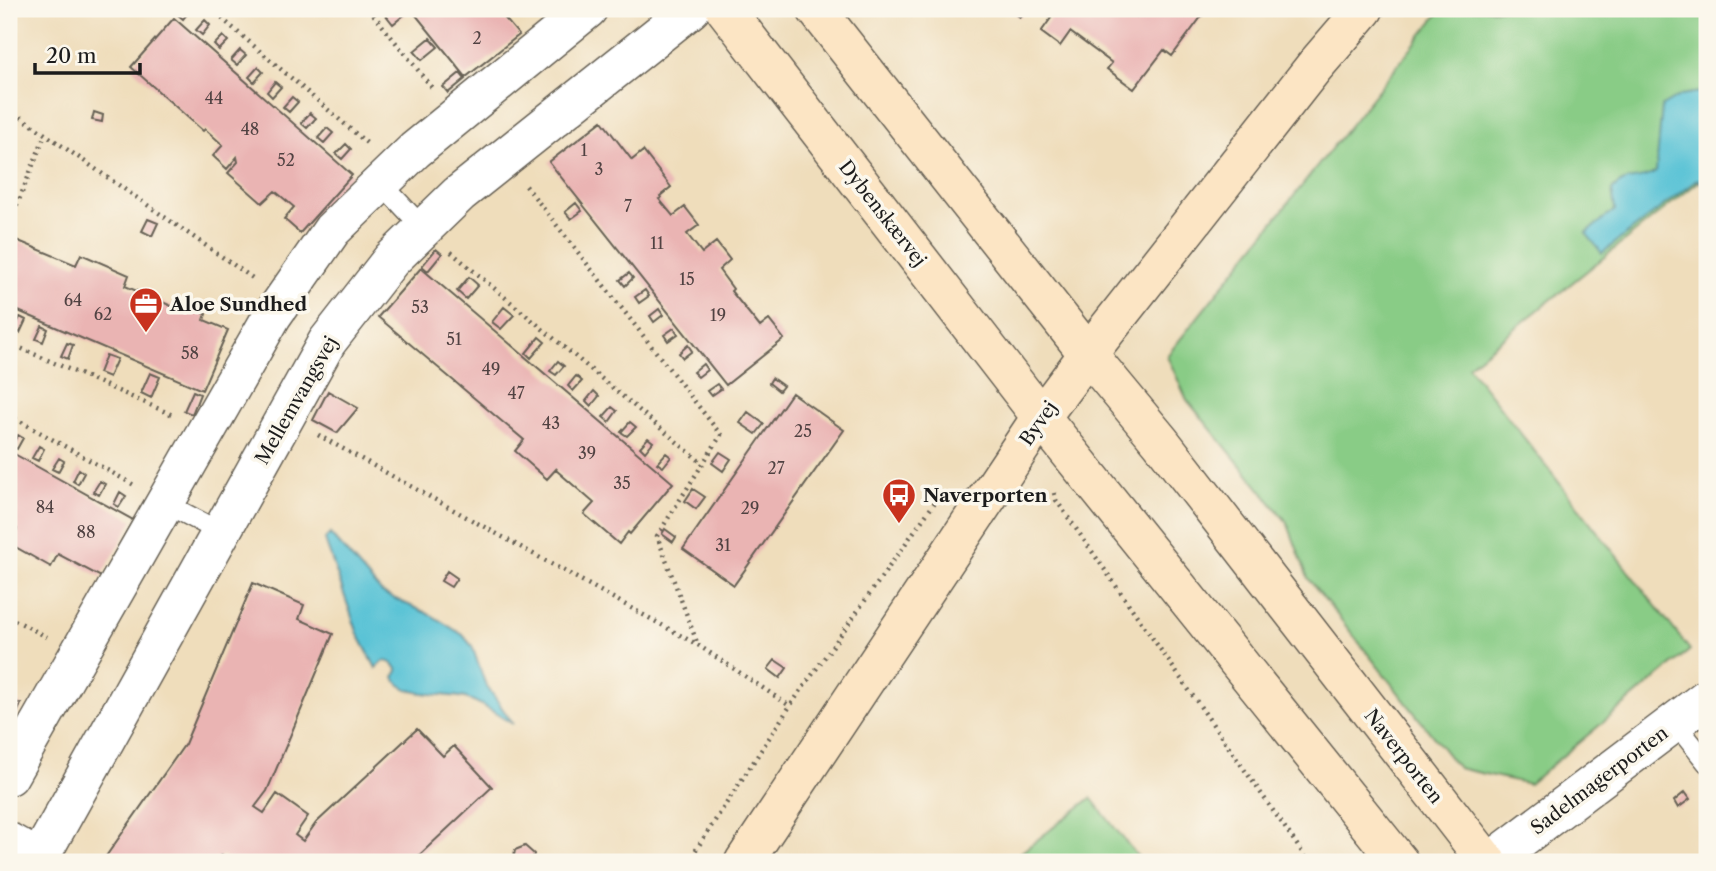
<svg xmlns="http://www.w3.org/2000/svg" width="1716" height="871" viewBox="0 0 1716 871" font-family="'Libre Caslon Text',serif">
	<style>
		.green { fill: #89cc86; stroke: #527451; stroke-width: 2 }
		.water { fill: #5ac3d6; stroke: #3b7079; stroke-width: 2 }
		.building { fill: #eab4b3 }
		.lines { fill: none; stroke-linecap: round; stroke-linejoin: round }
		.lane-casing { stroke: #666054; stroke-width: 22 }
		.street-casing { stroke: #666054; stroke-width: 41 }
		.secondary-casing { stroke: #666054; stroke-width: 41 }
		.path { stroke: #666054; stroke-width: 4.5; stroke-dasharray: 2 5; stroke-linecap: butt }
		.lane { stroke: #fff; stroke-width: 19 }
		.street { stroke: #fff; stroke-width: 38 }
		.secondary { stroke: #fce5c4; stroke-width: 38 }
		.labels { text-anchor: middle; stroke-width: 7; stroke-linejoin: round; paint-order: stroke }
		.number-label { font-size: 16px; fill: #504242 }
		.street-label { font-size: 19px; fill: #1c1c1c; stroke: #fbf7ec }
		.poi-label { font-size: 19px; font-weight: bold; fill: #1c1c1c; stroke: #fbf7ec; text-anchor: start }
	</style>
	<rect width="100%" height="100%" fill="#fbf7ec"/>
	<filter id="ink" filterUnits="userSpaceOnUse"><feTurbulence type="fractalNoise" baseFrequency=".0143" numOctaves="2"/><feDisplacementMap in="SourceGraphic" scale="14" xChannelSelector="R" yChannelSelector="G"/><feConvolveMatrix kernelMatrix="1 2 1 2 8 2 1 2 1" color-interpolation-filters="sRGB"/></filter>
	<filter id="wash" filterUnits="userSpaceOnUse"><feTurbulence type="fractalNoise" baseFrequency=".00686" numOctaves="4" result="noise"/><feDisplacementMap in="SourceGraphic" scale="28" xChannelSelector="R" yChannelSelector="G"/><feGaussianBlur stdDeviation="1.57" result="paint"/><feColorMatrix in="noise" values="0 0 0 0 0 0 0 0 0 0 0 0 0 0 0 0 0 1.4 0 .05"/><feComposite in="paint" operator="in"/></filter>
	<g filter="url(#wash)">
		<rect width="100%" height="100%" fill="#efddbb"/>
		<path class="green" d="M1442,9H1707V175L1468,366L1690,650L1529,784L1458,768L1308,578L1287,522L1187,400L1167,356Z
			M1091,798L1142,862H1009Z"/>
		<path class="water" d="M1707,91V189L1698,179L1602,253L1586,233L1615,210L1612,190C1628,173 1640,183 1656,172L1662,106L1681,95Z
			M330,534L382,593L431,615L463,635L472,646L485,683L513,724C499,716 481,702 465,698C446,693 402,698 394,677L398,671C395,664 390,661 383,661L376,668L358,634L326,543L325,539Z"/>
		<g id="blocks">
			<path class="building" d="M182,9H191L183,19L177,14Z
				M392,9H405L408,12L393,24L385,14Z
				M411,9H497L519,35L466,77Z
				M1009,9H1026L1020,17Z
				M1038,9H1126L1136,16L1141,9H1207L1172,56L1164,50L1134,89L1107,69L1112,63L1070,32L1060,46L1041,32L1051,18Z
				M174,18L352,175L300,233L284,219L294,207L275,191L262,203L228,173L238,162L237,157L227,169L213,156L223,145L205,129L203,131L131,67Z
				M205,20L210,25L202,35L196,30Z
				M223,36L228,41L219,50L214,45Z
				M430,38L438,47L422,60L414,51Z
				M240,50L246,55L237,65L231,60Z
				M258,67L263,72L254,82L249,77Z
				M460,73L465,79L448,93L443,87Z
				M275,82L281,87L272,97L267,92Z
				M292,97L298,102L289,112L283,107Z
				M94,112L103,115L102,122L92,120Z
				M310,113L316,118L307,128L301,123Z
				M602,121L632,160L643,151L671,187L660,196L661,198L659,199L673,216L685,207L699,225L687,234L702,253L716,242L730,260L719,270L733,289L731,291L760,327L769,320L784,339L726,385L549,162Z
				M327,128L333,133L324,143L318,138Z
				M346,144L351,149L342,159L336,154Z
				M576,203L582,211L571,219L565,212Z
				M148,219L158,223L152,236L142,231Z
				M9,237L76,265L81,254L129,275L125,286L183,311L186,305L206,314L204,320L228,330L202,390L9,307Z
				M436,249L442,254L428,271L422,266Z
				M421,268L673,483L630,534L628,532L619,544L584,514L594,503L556,470L557,468L547,479L515,451L524,440L378,317Z
				M629,273L633,278L625,286L620,280Z
				M469,277L478,285L466,299L457,291Z
				M645,290L649,296L639,303L635,297Z
				M504,307L514,315L501,329L492,322Z
				M659,309L663,315L654,322L650,316Z
				M20,317L26,320L20,333L14,330Z
				M42,326L48,329L43,342L36,339Z
				M674,328L678,334L668,341L664,335Z
				M539,337L545,342L531,358L526,353Z
				M67,343L73,345L68,359L61,356Z
				M688,345L692,351L683,358L679,353Z
				M106,355L117,359L109,377L99,373Z
				M558,361L564,366L556,375L550,371Z
				M703,364L707,370L698,377L693,372Z
				M150,373L160,377L151,398L141,393Z
				M576,376L582,381L573,391L568,386Z
				M772,378L783,386L779,391L769,383Z
				M717,384L721,389L711,396L707,391Z
				M193,391L200,394L192,414L184,411Z
				M328,391L358,408L337,433L313,420Z
				M594,391L599,396L591,406L586,401Z
				M792,393L844,430L734,585L683,549Z
				M612,407L617,411L609,422L603,417Z
				M748,412L764,424L756,434L740,423Z
				M630,422L636,427L627,436L621,432Z
				M18,435L23,438L17,449L11,446Z
				M648,438L653,442L645,452L640,447Z
				M39,446L44,449L38,461L32,458Z
				M9,451L133,520L101,577L58,554L51,567L12,545L17,528L9,544Z
				M720,452L731,459L723,471L712,463Z
				M666,453L671,457L663,467L657,463Z
				M59,458L64,461L58,472L52,469Z
				M79,469L84,473L78,484L73,481Z
				M100,481L105,484L99,495L93,492Z
				M693,489L705,497L696,509L685,501Z
				M120,492L126,496L119,507L114,504Z
				M665,529L676,537L673,542L662,534Z
				M447,571L457,578L451,587L441,581Z
				M253,583L304,605L299,619L333,634L267,791L255,807L264,813L277,794L308,816L295,835L303,841L316,823L417,729L443,756L454,746L492,787L412,862H232L222,855L217,862H102L185,744Z
				M775,660L787,668L780,678L768,669Z
				M9,699L21,704L9,731Z
				M1685,792L1690,799L1678,808L1674,801Z
				M525,846L534,854L532,862H515L513,861L515,850Z"/>
		</g>
	</g>
	<g filter="url(#ink)">
		<use href="#blocks" fill-opacity="0" stroke="#666054" stroke-width="2"/>
		<g class="lines">
			<g class="lane-casing">
				<path id="lane" d="M381,183L423,228
					M165,503L220,532
					M1675,723L1707,763"/>
			</g>
			<g class="street-casing">
				<path id="street" d="M9,776L272,316L332,230L415,150L588,9
					M9,842L39,859L327,342L391,260L459,194L691,9
					M1490,862L1707,698"/>
			</g>
			<g class="secondary-casing">
				<path id="secondary" d="M725,9L1041,417L1399,862
					M816,9L1088,354L1161,442L1487,862
					M744,862L1041,417L1088,354L1314,67L1364,9"/>
			</g>
			<path class="path" d="M211,9L369,145
				M369,9L434,90
				M9,109L254,279
				M526,186L721,435L657,536L698,645
				M9,225L45,135
				M451,252L702,463
				M9,343L175,416
				M9,415L134,485
				M318,435L698,645L790,706
				M1054,493L1056,500L1309,862
				M9,617L47,637
				M688,862L790,706L943,491"/>
			<use href="#lane" class="lane"/>
			<use href="#street" class="street"/>
			<use href="#secondary" class="secondary"/>
		</g>
	</g>
	<defs>
		<g id="office-pin" transform="scale(1.75)"><path d="M0 17L-7.5 6A9.5 9.5 0 1 1 7.5 6Z" fill="#c8321e" stroke="#fbf7ec"/><path d="M-6-3h4V-5.5h4V-3h4V5H-6ZM-1-4.5V-3h2v-1.5ZM-6 0V1H6V0Z" fill="#fff"/></g>
		<g id="bus-pin" transform="scale(1.75)"><path d="M0 17L-7.5 6A9.5 9.5 0 1 1 7.5 6Z" fill="#c8321e" stroke="#fbf7ec"/><path d="M-5-6H5V4H4V6H2V4H-2V6H-4V4H-5ZM-3.5-4V0h7V-4ZM-3.5 1.2v1.5H-2V1.2ZM2 1.2v1.5H3.5V1.2Z" fill="#fff"/></g>
	</defs>
	<g fill-rule="evenodd">
		<use href="#office-pin" x="146" y="304"/>
		<use href="#bus-pin" x="899" y="495"/>
	</g>
	<g class="labels">
		<g class="number-label">
			<text x="477" y="44">2</text>
			<text x="214" y="104">44</text>
			<text x="250" y="135">48</text>
			<text x="584" y="156">1</text>
			<text x="286" y="166">52</text>
			<text x="599" y="175">3</text>
			<text x="628" y="212">7</text>
			<text x="657" y="249">11</text>
			<text x="687" y="285">15</text>
			<text x="73" y="306">64</text>
			<text x="420" y="313">53</text>
			<text x="103" y="320">62</text>
			<text x="718" y="321">19</text>
			<text x="454" y="345">51</text>
			<text x="190" y="359">58</text>
			<text x="491" y="375">49</text>
			<text x="516" y="399">47</text>
			<text x="551" y="429">43</text>
			<text x="803" y="437">25</text>
			<text x="587" y="459">39</text>
			<text x="776" y="474">27</text>
			<text x="622" y="489">35</text>
			<text x="45" y="513">84</text>
			<text x="750" y="514">29</text>
			<text x="86" y="538">88</text>
			<text x="723" y="551">31</text>
		</g>
		<g class="street-label">
			<text transform="translate(883 213) rotate(52)" y="7">Dybenskærvej</text>
			<text transform="translate(296 400) rotate(-60)" y="7">Mellemvangsvej</text>
			<text transform="translate(1038 423) rotate(-55)" y="7">Byvej</text>
			<text transform="translate(1404 756) rotate(52)" y="7">Naverporten</text>
			<text transform="translate(1599 780) rotate(-37)" y="7">Sadelmagerporten</text>
		</g>
		<g class="poi-label">
			<text x="170" y="311">Aloe Sundhed</text>
			<text x="923" y="502">Naverporten</text>
		</g>
	</g>
	<rect width="1716" height="871" fill="none" stroke="#fbf7ec" stroke-width="35"/>
	<path d="M35 63v10h105v-10" fill="none" stroke="#1c1c1c" stroke-width="3.5"/>
	<text x="46" y="63" font-size="21" fill="#1c1c1c" stroke="#fbf7ec" stroke-width="5" paint-order="stroke">20 m</text>
</svg>
